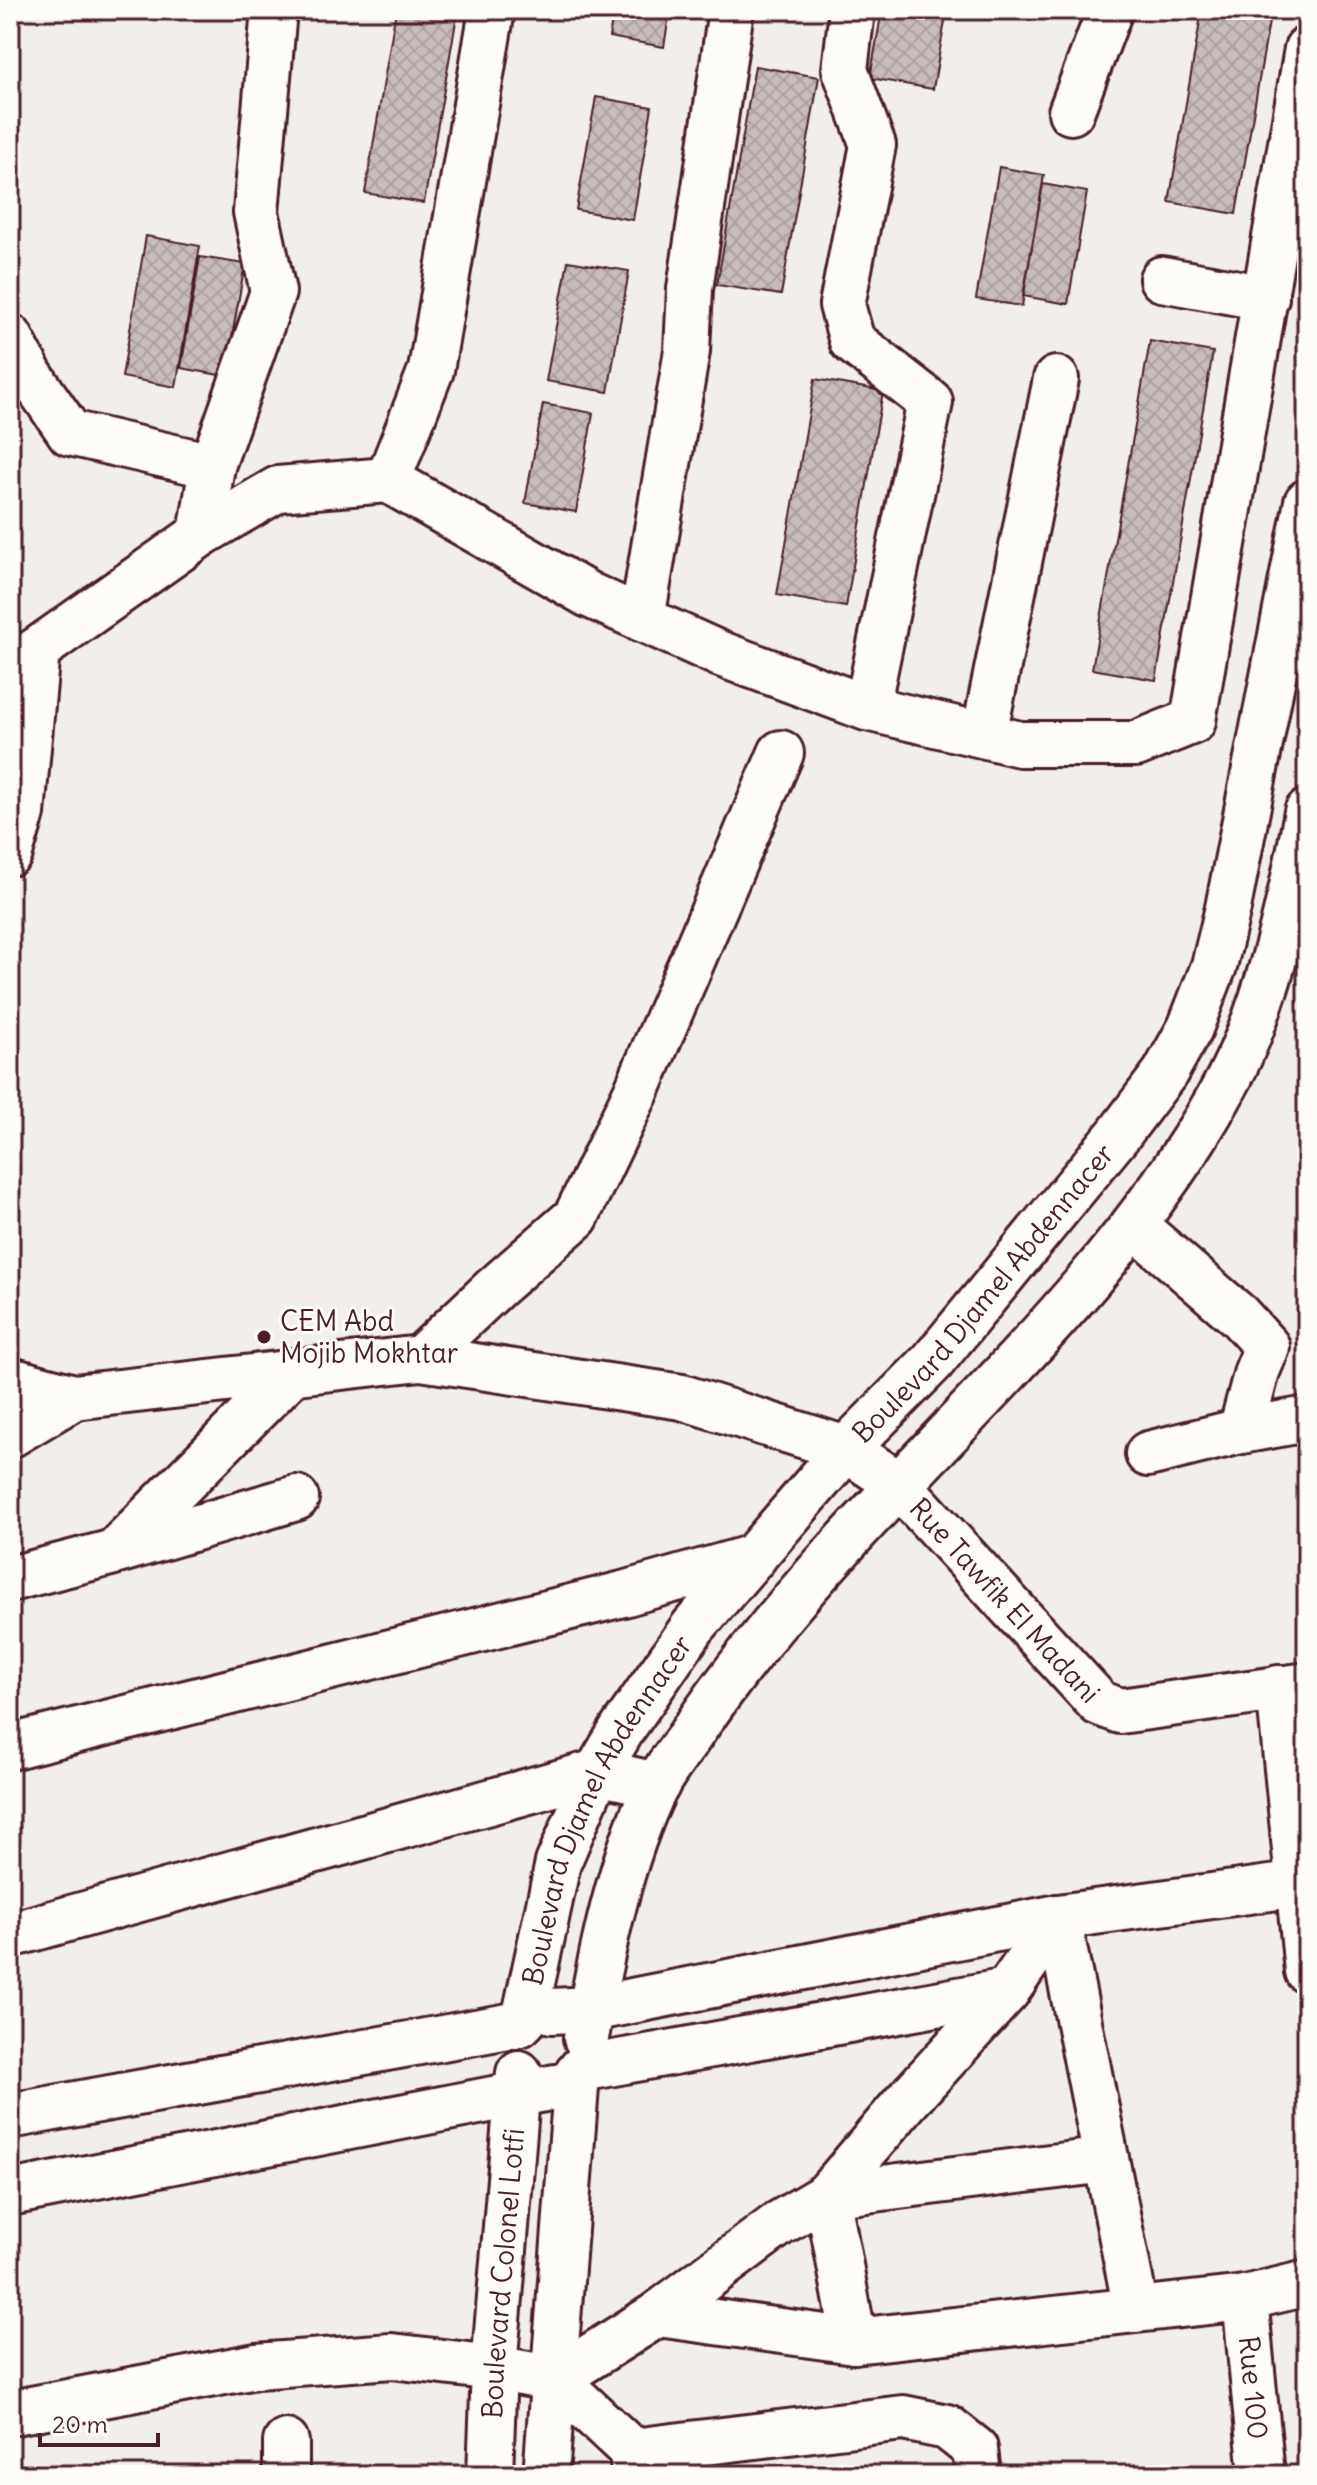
<svg xmlns="http://www.w3.org/2000/svg" width="1317" height="2485" viewBox="0 0 1317 2485" font-family="Delius,sans-serif">
	<style>
		.building { fill: url(#building-cross-hatch); stroke: #4a1f2b; stroke-width: 2 }
		.lines { fill: none; stroke-linecap: round; stroke-linejoin: round }
		.street-casing { stroke: #4a1f2b; stroke-width: 50 }
		.secondary-casing { stroke: #4a1f2b; stroke-width: 50 }
		.primary-casing { stroke: #4a1f2b; stroke-width: 50 }
		.street { stroke: #fdfcf7; stroke-width: 44 }
		.secondary { stroke: #fdfcf7; stroke-width: 44 }
		.primary { stroke: #fdfcf7; stroke-width: 44 }
		.poi-dot { fill: #4a1f2b; stroke: #fdfcf7; stroke-width: 3 }
		.labels { text-anchor: middle; stroke-width: 6; stroke-linejoin: round; paint-order: stroke }
		.street-label { font-size: 28px; fill: #4a1f2b; stroke: #fdfcf7 }
		.poi-label { font-size: 28px; fill: #4a1f2b; stroke: #fdfcf7; text-anchor: start }
	</style>
	<defs>
		<pattern id="building-cross-hatch" width="8" height="8" patternUnits="userSpaceOnUse" patternTransform="scale(2)"><rect width="8" height="8" fill="#c8bbbb"/><path d="M0 0l8 8M0 8l8-8" fill="none" stroke="#ada0a1"/></pattern>
	</defs>
	<rect width="100%" height="100%" fill="#f2efeb"/>
	<filter id="ink" filterUnits="userSpaceOnUse"><feTurbulence type="fractalNoise" baseFrequency=".0125" numOctaves="2"/><feDisplacementMap in="SourceGraphic" scale="16" xChannelSelector="R" yChannelSelector="G"/><feConvolveMatrix kernelMatrix="1 2 1 2 8 2 1 2 1" color-interpolation-filters="sRGB"/></filter>
	<g filter="url(#ink)">
		<path class="building" d="M396,10H458L424,203L365,193Z
			M614,10H670L664,47L609,37Z
			M882,10H947L933,89L870,78Z
			M1202,10H1271L1236,214L1169,202Z
			M755,66L819,77L781,295L717,285Z
			M596,97L652,107L633,220L576,210Z
			M999,167L1044,175L1022,306L976,299Z
			M1043,184L1087,192L1068,304L1023,296Z
			M146,236L200,246L176,387L122,377Z
			M200,257L245,264L225,376L181,368Z
			M568,261L629,271L608,392L546,381Z
			M1150,341L1213,352L1156,680L1092,669Z
			M815,379L883,391L846,607L777,595Z
			M543,404L593,413L576,512L525,503Z"/>
		<g class="lines">
			<g class="street-casing">
				<g id="street">
					<path d="M852,10L845,70L873,145L842,305L852,341L930,402L867,708"/>
					<path d="M1071,112L1110,10"/>
					<path d="M1162,279L1266,298"/>
					<path d="M10,337L30,375L70,433L212,466"/>
					<path d="M388,480L431,370L492,10"/>
					<path d="M201,534L212,466L273,292L256,212L274,10"/>
					<path d="M642,619L687,351L690,289L731,10"/>
					<path d="M10,674L37,650L201,534L278,489L388,480L589,595L718,653L867,708L1020,744H1136L1193,721L1307,49"/>
					<path d="M984,735L1056,379"/>
					<path d="M10,853L22,813L37,650"/>
					<path d="M1135,1226L1239,1316L1267,1347L1257,1371L1241,1431"/>
					<path d="M421,1358L495,1288L576,1217L636,1092L781,753"/>
					<path d="M10,1435L74,1397"/>
					<path d="M1148,1454L1241,1431L1307,1419"/>
					<path d="M118,1548L294,1371"/>
					<path d="M10,1579L114,1552L296,1498"/>
					<path d="M1279,1688L1307,1971"/>
					<path d="M10,1747L623,1594L754,1557"/>
					<path d="M1058,1917L1136,2309"/>
					<path d="M10,1935L597,1772L657,1785"/>
					<path id="s1" d="M1245,2298L1262,2475"/>
					<path d="M658,2314L854,2341L1245,2298L1307,2283"/>
					<path d="M854,2341L827,2195L1106,2160"/>
					<path d="M555,2379L658,2314L780,2223L827,2195L905,2103L1007,1991"/>
					<path d="M10,2413L256,2366L392,2356L494,2368L555,2379L632,2451L634,2475"/>
					<path d="M286,2442V2475"/>
					<path d="M632,2451L903,2418L947,2427L975,2449L978,2475"/>
				</g>
			</g>
			<g class="secondary-casing">
				<g id="secondary">
					<path id="s2" d="M10,1380L74,1397L421,1358L682,1397L846,1449L898,1484L1099,1703L1120,1711L1307,1685"/>
					<path d="M1058,1917L1307,1883"/>
					<path d="M552,2011L591,2009L1058,1917L1007,1991L581,2069"/>
				</g>
			</g>
			<g class="primary-casing">
				<g id="primary">
					<path id="s3" d="M524,2020L558,1863L597,1772L623,1728L693,1627L846,1449L932,1362L1119,1134L1165,1073L1190,1028L1214,966L1228,908L1307,502"/>
					<path d="M586,2038C600,1958 620,1858 656,1786C664,1771 675,1757 685,1743C712,1702 741,1664 772,1626C918,1449 1105,1299 1219,1097C1266,1016 1290,904 1307,812"/>
					<path d="M10,2116L520,2024"/>
					<path d="M10,2193L555,2087"/>
					<path id="s4" d="M490,2475L494,2368L519,2073"/>
					<path d="M546,2475L577,2074"/>
				</g>
			</g>
			<use href="#street" class="street"/>
			<use href="#secondary" class="secondary"/>
			<use href="#primary" class="primary"/>
		</g>
	</g>
	<circle class="poi-dot" cx="264" cy="1337" r="8"/>
	<g class="labels">
		<g class="street-label">
			<text dy="10" stroke="none"><textPath href="#s3" startOffset="876">Boulevard Djamel Abdennacer</textPath></text>
			<text dy="10" stroke="none"><textPath href="#s2" startOffset="1072">Rue Tawfik El Madani</textPath></text>
			<text dy="10" stroke="none"><textPath href="#s3" startOffset="228">Boulevard Djamel Abdennacer</textPath></text>
			<text dy="10" stroke="none"><textPath href="#s4" startOffset="202">Boulevard Colonel Lotfi</textPath></text>
			<text dy="10" stroke="none"><textPath href="#s1" startOffset="90">Rue 100</textPath></text>
		</g>
		<g class="poi-label">
			<text x="280" y="1331">CEM Abd<tspan x="280" dy="32">Mojib Mokhtar</tspan></text>
		</g>
	</g>
	<rect width="1317" height="2485" fill="none" stroke="#fdfcf7" stroke-width="40"/>
	<rect x="20" y="20" width="1277" height="2445" fill="none" stroke="#4a1f2b" stroke-width="3" filter="url(#ink)"/>
	<path d="M40 2433v12h118v-12" fill="none" stroke="#4a1f2b" stroke-width="4"/>
	<text x="52" y="2433" font-size="24" fill="#4a1f2b" stroke="#fdfcf7" stroke-width="6" paint-order="stroke">20 m</text>
</svg>
